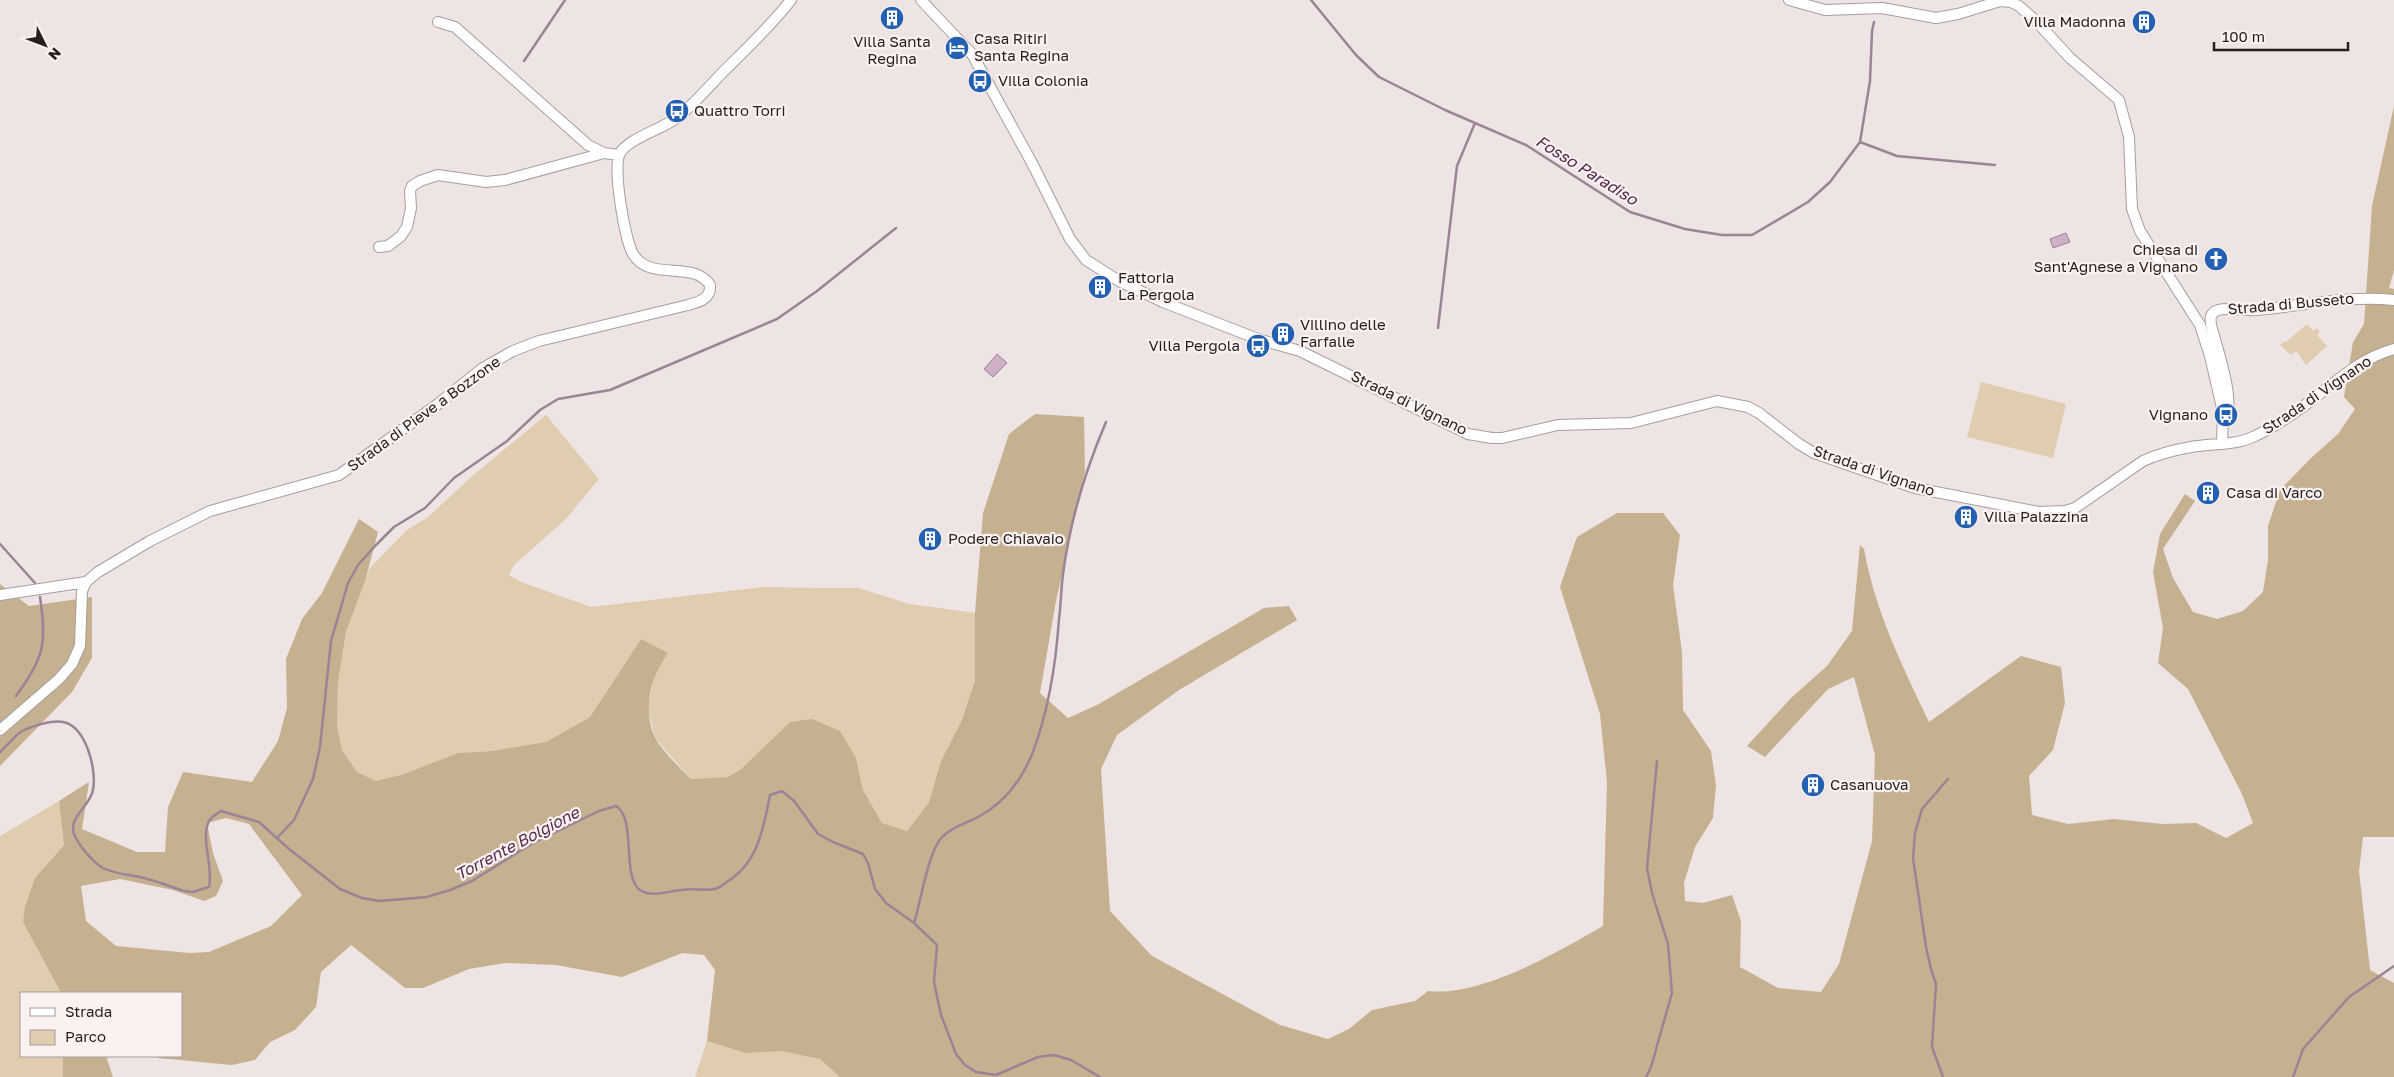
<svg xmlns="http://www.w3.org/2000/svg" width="2394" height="1077" viewBox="0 0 2394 1077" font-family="'Golos Text',sans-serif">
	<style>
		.green { fill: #e0ccae }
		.forest { fill: #c5b090; fill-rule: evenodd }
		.water { fill: #cfafc7; stroke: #9b8495 }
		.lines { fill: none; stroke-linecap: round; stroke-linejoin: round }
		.stream { stroke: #9b8495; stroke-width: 2.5 }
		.minor-casing { stroke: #a69e9d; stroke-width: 12 }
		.minor { stroke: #fff; stroke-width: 10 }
		.labels { text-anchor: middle; stroke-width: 4.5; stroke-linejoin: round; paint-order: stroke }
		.poi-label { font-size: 15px; fill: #231f1f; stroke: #faf1f0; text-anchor: start }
		.street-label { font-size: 15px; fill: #231f1f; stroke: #faf1f0 }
		.water-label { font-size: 16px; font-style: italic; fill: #552b4d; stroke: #faf1f0 }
	</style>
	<rect width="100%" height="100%" fill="#ede4e3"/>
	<path class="green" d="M2307,324L2313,331L2317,328L2320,332L2317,335L2327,346L2306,365L2296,351L2291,355L2280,345L2285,341L2286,342Z
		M1981,382L2066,404L2053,458L1967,437Z
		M546,415L599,479L566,519L514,565L509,575L521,582L591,607L763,587L823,588H858L910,604L975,613V680L962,720L941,761L929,802L907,831L882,823L863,790L856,758L790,722L740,770L727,777L691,779L656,739L647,707L657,668L641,639L590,717L546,742L491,751L458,753L401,775L376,781L357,772L342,750L337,726L338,683L346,632L369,569L407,530L428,517L471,477Z
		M59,801L64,845L35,878L23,922L61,993H21V1056H63V1077H0V836Z
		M707,1041L745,1053L782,1050L820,1059L840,1077H695Z"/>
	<path class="forest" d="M2394,106V270L2389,288L2394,289V837H2363L2359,871L2370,970L2394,983V1077H840L820,1059L782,1051L745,1053L707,1041L715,970L704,955L682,953L622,977L556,965L505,963L469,969L423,988H405L351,945L321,972L316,1007L295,1030L270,1042L255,1060L232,1065L158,1058L156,1056H181V993H61L23,922L25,907L35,878L64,845L59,801L89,782L82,829L137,852H165L168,807L183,772L252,782L278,741L287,708L286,659L302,619L322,593L359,519L378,532L365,581L346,632L338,683L337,726L342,750L357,772L376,781L401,775L458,753L491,751L546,742L590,717L641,639L668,653C650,678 641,712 657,741C666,755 679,767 691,779L727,777L740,770L790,722L812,719L840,731L856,758L863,790L882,823L907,831L929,802L941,761L962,720L975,680V613L983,513L1009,434L1035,414L1084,417L1085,472L1056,601L1040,693L1068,718L1097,705L1264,608L1289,606L1297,620L1179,690L1117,735L1101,769L1110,911L1152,956L1280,1025L1328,1039L1349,1029L1372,1010L1415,1001L1428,991C1481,997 1558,952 1603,926L1607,782L1600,714L1560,587L1577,537L1617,513H1663L1680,535L1673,585L1682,652L1683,710L1711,751L1716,785L1713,818L1695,847L1684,883L1685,901L1703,903L1732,895L1741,921L1740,967L1778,988L1821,992L1839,964L1872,841L1875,755L1854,677L1828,689L1765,757L1747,746L1791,698L1827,666L1852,631L1860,545L1864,549C1875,611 1902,665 1929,722L2021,656L2061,667L2065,703L2053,750L2029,776L2032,815L2068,824L2114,819L2163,824L2196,823L2226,838L2253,823L2242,794L2188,689L2158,663L2163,628L2153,572L2160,534L2185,494L2195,501L2163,549L2173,578L2193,612L2217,619L2243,611L2263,592L2268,560V526L2280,490L2311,458L2338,434L2355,409L2344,397L2353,342L2364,324L2372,206ZM226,818L249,824L302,895L271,926L209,952L189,953L116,946L86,921L81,886L120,879L173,890L204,901L216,896L223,881L213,853L207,823Z
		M0,584L29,606L92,597V658L72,692L0,766Z
		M63,1056H106L113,1077H63Z"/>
	<path class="water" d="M2066,233L2070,242L2053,248L2050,239Z
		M997,354L1007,363L993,377L984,369Z"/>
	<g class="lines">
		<path class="stream" d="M1311,0L1356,55L1379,77L1445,110L1526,145L1630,212L1685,229L1722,235H1752L1808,202L1830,182L1860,142L1870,81L1872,31L1874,22
			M524,61L565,0
			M1860,142L1897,156L1995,165
			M1438,328L1457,166L1475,123
			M0,544L35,583
			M16,696C44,658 47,644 40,597
			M0,752C7,746 14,736 22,731C32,726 52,720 63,722C86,726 97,770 93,790C90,808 63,819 77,840C82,849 94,863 103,868C115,874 131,875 144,878C157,881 171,887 184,891L193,892L209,887C214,866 200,840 209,821C211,817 217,814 221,811L259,822L289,849L340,889L362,898L380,901L427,897L450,890L472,881L533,843L599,811L616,806C637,819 621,876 640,890C651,898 669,891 681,890C692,888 705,891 715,889C720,888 725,883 728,881C758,863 764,826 770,795L782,791L795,802L818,834L833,842L863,854L868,863L875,889L886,903L914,923L937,945L934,982L941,1015L956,1054L965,1065L976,1072L996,1075L1038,1057L1054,1055L1071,1060L1100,1077
			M277,838L294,820L313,779L320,747L331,641L348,583L358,565L375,546L394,527L425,508L454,478L507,441L540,410L558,399L610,390L777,319L817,291L896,228
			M914,923C921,901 928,852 942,837C952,827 966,823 978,817C1006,802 1023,779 1034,749C1049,708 1056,662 1059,619C1061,604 1061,589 1063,574C1070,521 1085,471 1106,422
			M1646,1077L1651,1067L1672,993L1668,944L1652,893L1647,868L1657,761
			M1943,1077L1932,1047L1936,984L1931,969L1926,947L1913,858L1915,833L1922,809L1948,779
			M2293,1077L2303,1049L2349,997L2394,966"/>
		<g class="minor-casing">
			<path id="minor" d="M921,0L972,54L1032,163L1070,239L1086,260L1119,281L1163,302L1258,339L1300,351L1468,434L1492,438H1502L1558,425L1631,423L1717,401L1748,407L1759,413L1799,444L1814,453L1915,488L2039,512L2065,511L2075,508L2143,461C2158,454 2174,450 2191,447C2212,443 2235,446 2255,436C2279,425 2302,408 2322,392C2345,374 2365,357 2394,349
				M1789,0L1825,10L1882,8L1936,18L1958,14L2000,1L2011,2L2019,6L2036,21L2070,58L2119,100L2129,137L2132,209L2140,231L2200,325L2210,356L2223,412L2222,444
				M438,22L455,27L588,145L604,153
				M379,247L388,246L401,236L407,227L411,208L410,191L412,186L420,181L438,175L486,182L505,180L604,153L619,155
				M2224,421C2238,407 2216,345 2211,325C2210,318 2210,313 2218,310C2230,307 2244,311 2256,310C2302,306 2349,295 2394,300
				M0,595L86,582
				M0,730L59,679L72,664L80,646L82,591L86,582L98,572L150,541L210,511L339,475L438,404L483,368L513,351L539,341L688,305C699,302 711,299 710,285C693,259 651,283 633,254C625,240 612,167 620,153C629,138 663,129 678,117C693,105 707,89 721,74C745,50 770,27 791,0"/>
		</g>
		<use href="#minor" class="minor"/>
	</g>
	<defs>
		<g id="building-disc" transform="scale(1.25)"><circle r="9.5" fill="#2360b2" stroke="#faf1f0"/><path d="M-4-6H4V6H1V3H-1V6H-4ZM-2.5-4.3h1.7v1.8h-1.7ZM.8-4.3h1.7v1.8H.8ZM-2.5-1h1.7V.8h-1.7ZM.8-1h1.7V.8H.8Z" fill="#fff"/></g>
		<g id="hotel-disc" transform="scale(1.25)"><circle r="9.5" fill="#2360b2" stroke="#faf1f0"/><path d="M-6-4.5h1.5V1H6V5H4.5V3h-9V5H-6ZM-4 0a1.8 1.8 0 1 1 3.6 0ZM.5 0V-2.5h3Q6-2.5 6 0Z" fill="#fff"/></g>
		<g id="bus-disc" transform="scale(1.25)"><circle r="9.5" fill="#2360b2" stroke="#faf1f0"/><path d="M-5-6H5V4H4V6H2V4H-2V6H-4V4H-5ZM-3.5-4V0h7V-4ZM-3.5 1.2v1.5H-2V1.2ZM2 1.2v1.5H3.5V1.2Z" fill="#fff"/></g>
		<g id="church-disc" transform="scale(1.25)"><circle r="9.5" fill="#2360b2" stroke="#faf1f0"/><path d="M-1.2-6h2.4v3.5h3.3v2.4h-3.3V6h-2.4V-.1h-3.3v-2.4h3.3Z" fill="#fff"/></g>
	</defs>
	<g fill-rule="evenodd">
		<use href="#building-disc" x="892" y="18"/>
		<use href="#building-disc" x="2144" y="22"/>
		<use href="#hotel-disc" x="957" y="48"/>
		<use href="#bus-disc" x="980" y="81"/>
		<use href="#bus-disc" x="677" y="111"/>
		<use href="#church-disc" x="2216" y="259"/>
		<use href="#building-disc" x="1100" y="287"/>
		<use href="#building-disc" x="1283" y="334"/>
		<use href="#bus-disc" x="1258" y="346"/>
		<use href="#bus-disc" x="2226" y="415"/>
		<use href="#building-disc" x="2208" y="493"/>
		<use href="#building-disc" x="1966" y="517"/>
		<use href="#building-disc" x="930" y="539"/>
		<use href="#building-disc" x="1813" y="785"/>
	</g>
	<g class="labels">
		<g class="poi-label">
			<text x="2126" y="27" text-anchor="end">Villa Madonna</text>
			<text x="974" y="44">Casa Ritiri<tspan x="974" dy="17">Santa Regina</tspan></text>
			<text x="892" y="47" text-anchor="middle">Villa Santa<tspan x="892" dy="17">Regina</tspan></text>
			<text x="998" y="86">Villa Colonia</text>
			<text x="694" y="116">Quattro Torri</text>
			<text x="2198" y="255" text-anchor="end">Chiesa di<tspan x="2198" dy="17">Sant'Agnese a Vignano</tspan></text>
			<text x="1118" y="283">Fattoria<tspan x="1118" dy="17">La Pergola</tspan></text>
			<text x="1300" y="330">Villino delle<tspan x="1300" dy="17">Farfalle</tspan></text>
			<text x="1240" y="351" text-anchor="end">Villa Pergola</text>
			<text x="2208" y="420" text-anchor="end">Vignano</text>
			<text x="2226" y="498">Casa di Varco</text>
			<text x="1984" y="522">Villa Palazzina</text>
			<text x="948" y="544">Podere Chiavaio</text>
			<text x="1830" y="790">Casanuova</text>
		</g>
		<g class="street-label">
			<text transform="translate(2291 304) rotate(-5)" y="5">Strada di Busseto</text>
			<text transform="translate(2317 395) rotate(-34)" y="5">Strada di Vignano</text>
			<text transform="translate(1409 403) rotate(26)" y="5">Strada di Vignano</text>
			<text transform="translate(424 414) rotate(-36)" y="5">Strada di Pieve a Bozzone</text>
			<text transform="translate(1874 471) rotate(19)" y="5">Strada di Vignano</text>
		</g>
		<g class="water-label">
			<text transform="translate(1587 170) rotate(32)" y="6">Fosso Paradiso</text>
			<text transform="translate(517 843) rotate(-28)" y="6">Torrente Bolgione</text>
		</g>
	</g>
	<rect x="20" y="992" width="162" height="65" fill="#faf1f0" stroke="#a49d9c"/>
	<rect x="30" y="1008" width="25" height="8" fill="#ffffff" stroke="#a49d9c"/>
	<text x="65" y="1017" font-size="15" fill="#231f1f">Strada</text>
	<rect x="30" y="1030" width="25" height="15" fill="#e0ccae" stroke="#a49d9c"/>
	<text x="65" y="1042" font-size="15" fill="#231f1f">Parco</text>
	<g transform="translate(45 45) rotate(132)" stroke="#faf1f0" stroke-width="4" paint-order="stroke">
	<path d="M0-4L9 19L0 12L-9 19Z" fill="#231f1f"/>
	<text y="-8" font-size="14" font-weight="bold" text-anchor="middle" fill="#231f1f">N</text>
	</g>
	<path d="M2214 42v8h134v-8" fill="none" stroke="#231f1f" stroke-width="2.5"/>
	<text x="2222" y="42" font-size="15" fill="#231f1f" stroke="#faf1f0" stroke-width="4" paint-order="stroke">100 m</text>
</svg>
